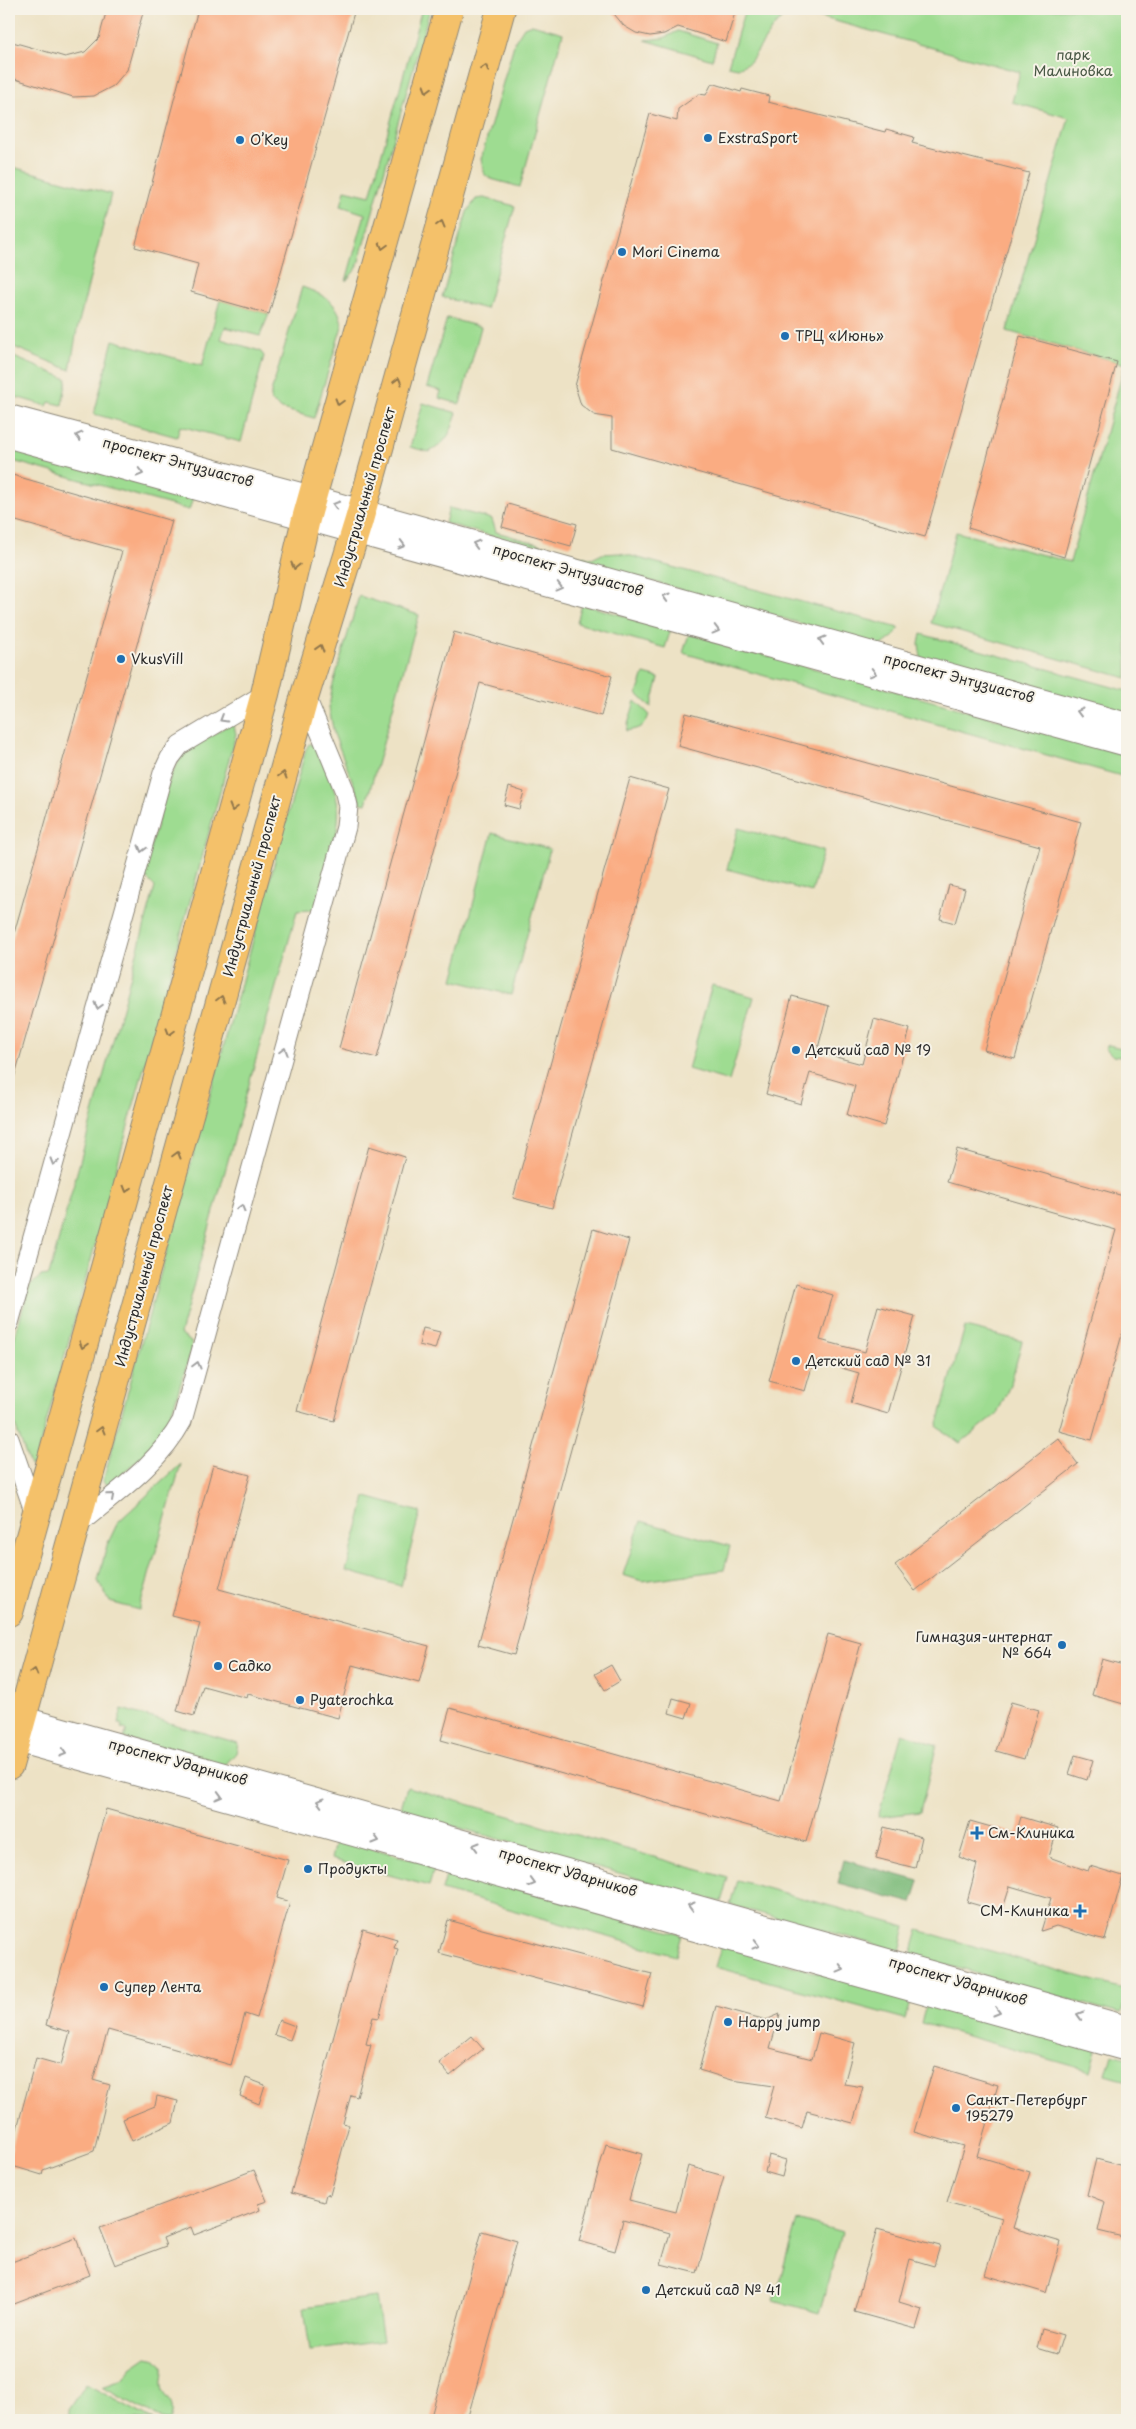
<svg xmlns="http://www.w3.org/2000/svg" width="1136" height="2429" viewBox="0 0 1136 2429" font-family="'Playpen Sans',sans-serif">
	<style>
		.green { fill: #9edc91; stroke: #64845e }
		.forest { fill: #7ebc7b; stroke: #547453 }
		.building { fill: #faac82 }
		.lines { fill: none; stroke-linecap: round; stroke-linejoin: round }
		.minor-casing { stroke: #8c8678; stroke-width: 21 }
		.tertiary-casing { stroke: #8c8678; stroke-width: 26 }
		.primary-casing { stroke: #8c8678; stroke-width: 30 }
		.minor { stroke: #fff; stroke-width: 19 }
		.tertiary { stroke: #fff; stroke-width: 24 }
		.primary { stroke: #f4c16b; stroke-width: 28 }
		.oneway { stroke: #90764b }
		.oneway2 { stroke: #a0a0a0 }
		.poi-dot { fill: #1f6fb2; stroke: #f7f3e8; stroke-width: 2 }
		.labels { text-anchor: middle; stroke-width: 4; stroke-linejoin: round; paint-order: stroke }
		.park-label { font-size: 14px; fill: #485744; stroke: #f7f3e8 }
		.poi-label { font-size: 14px; fill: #2b2b2b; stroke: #f7f3e8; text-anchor: start }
		.street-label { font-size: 14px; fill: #2b2b2b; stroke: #f7f3e8 }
	</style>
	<rect width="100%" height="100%" fill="#f7f3e8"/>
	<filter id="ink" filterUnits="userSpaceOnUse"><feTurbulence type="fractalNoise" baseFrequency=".02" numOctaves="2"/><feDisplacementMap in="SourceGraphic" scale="10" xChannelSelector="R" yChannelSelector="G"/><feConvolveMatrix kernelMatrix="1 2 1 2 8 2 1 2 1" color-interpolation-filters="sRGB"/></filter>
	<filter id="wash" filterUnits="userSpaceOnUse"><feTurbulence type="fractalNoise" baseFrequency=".0096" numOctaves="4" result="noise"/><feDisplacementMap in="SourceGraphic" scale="20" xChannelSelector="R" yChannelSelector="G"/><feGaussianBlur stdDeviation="1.12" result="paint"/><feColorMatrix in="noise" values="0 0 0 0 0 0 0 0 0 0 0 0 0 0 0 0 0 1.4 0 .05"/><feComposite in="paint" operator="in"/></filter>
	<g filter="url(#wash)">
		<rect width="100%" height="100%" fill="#ede2c5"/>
		<path class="green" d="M416,9H430L357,268L346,281L365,214L341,206L345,190L370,196L421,12Z
			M745,9H790L772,29L750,62L738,68L728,66Z
			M791,9H1127V678L931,623L956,532L1070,562L1125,364L1007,331L1069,118L1012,102L1020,72Z
			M532,24L563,33L520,187L491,179L484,174L481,159L515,41L524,27Z
			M678,31L717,43L712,60L645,40L664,38Z
			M9,166L111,194L77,330L70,370L9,345Z
			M484,198L515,206L486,309L442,297L467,212L476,199Z
			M302,287C322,294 340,302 342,326L314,418L282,409L271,401V393Z
			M220,300L269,314L260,336L225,327L221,339L260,351L264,356L241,442L180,426L177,437L94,414L113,340L202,366Z
			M447,318L481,327L460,404L439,398L441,391L427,387Z
			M9,355L67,379L62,405L49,402L47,406L9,395Z
			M423,403L457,413C451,432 447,443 429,452L410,447Z
			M16,449L193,498L189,510L13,461Z
			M449,508L492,519L496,532L592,559L602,554L620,553L899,628L894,636L881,646L445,523Z
			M359,596L419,615L366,804L361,803L334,734L329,708L332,688Z
			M582,604L671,629L665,648L577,623Z
			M689,634L1127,755L1125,777L683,653Z
			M921,634L1127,691V715L921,658L919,644Z
			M644,674L659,678L651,707L637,694Z
			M635,701L649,714C646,727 638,729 626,731Z
			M230,724L234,726L236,734L35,1463L30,1466L9,1409V1357L29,1287L41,1276L49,1275L155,887L145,877L144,870L171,775L184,752Z
			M309,744L316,745C323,763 333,781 337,800C344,829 324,876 316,905L311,910L297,911L180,1334L191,1342L192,1349L166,1430L149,1451L108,1485L103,1481L306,749Z
			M738,828L823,851L812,892L727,869Z
			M492,833L550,849L511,995L453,980Z
			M712,985L754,997L729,1081L688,1069Z
			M1127,1024V1051L1120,1057L1113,1056L1106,1049V1046L1109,1045L1121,1048Z
			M965,1327L1022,1341L1011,1383L997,1414L960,1443L937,1427Z
			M181,1464L139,1610L110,1602L98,1581L107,1545L118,1522Z
			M366,1497L420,1512L401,1586L346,1571Z
			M641,1521L730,1546L724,1570L642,1581L623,1575Z
			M122,1709L238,1743L236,1753L224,1766L124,1738L127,1730L121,1728L122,1725L118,1723Z
			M902,1733L937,1745L920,1812L878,1817Z
			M407,1787L728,1878L721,1902L400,1811Z
			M336,1838L435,1866L429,1886L331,1859Z
			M448,1869L682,1935L676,1956L442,1890Z
			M737,1880L906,1927L900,1951L730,1905Z
			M918,1930L1127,1990L1121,2014L911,1955Z
			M721,1946L911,1999L905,2019L715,1967Z
			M927,2002L1096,2050L1090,2071L921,2023Z
			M1112,2054L1127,2058V2081L1106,2075Z
			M797,2220L842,2233L819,2313L774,2300Z
			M376,2297L383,2341L310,2351L304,2307Z
			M147,2357L157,2359L163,2366C164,2373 161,2380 162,2386C163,2399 178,2399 170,2420H163L102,2387L122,2380L131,2368Z
			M86,2384L153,2420H69V2410Z"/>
		<path class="forest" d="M844,1860L919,1881L912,1903L838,1883Z"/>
		<g id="blocks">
			<path class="building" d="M107,9H144L127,70L113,86L94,96L73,97L9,77V41L65,57L85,52L99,38Z
				M198,9H355L269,314L191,292L198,264L135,247Z
				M610,9H736L726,42L678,27L664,34L650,36L636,33L624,26Z
				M712,83L741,92L742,89L769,96L768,102L885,132L886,129L914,137L912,143L1029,173L925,537L612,448V418L594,415L581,405L575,386L650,114L677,121L678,109L699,94L706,95Z
				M1020,336L1117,362L1064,557L968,528Z
				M9,474L172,521L13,1082L9,1081V951L122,551L9,519Z
				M508,504L577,524L571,546L502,527Z
				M454,632L612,676L601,716L480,683L377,1058L339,1048Z
				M686,713L1081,822L1015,1059L984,1050L1040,846L678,746Z
				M630,778L669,789L552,1208L513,1198Z
				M509,787L524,792L519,809L504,805Z
				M949,885L965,889L955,923L940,919Z
				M792,996L829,1006L817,1052L862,1064L874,1019L910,1029L884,1126L847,1115L855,1086L810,1073L801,1104L766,1094Z
				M369,1146L405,1157L334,1421L297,1411Z
				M957,1149L1127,1197V1317L1092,1440L1059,1431L1116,1230L947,1182Z
				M593,1229L629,1240L514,1655L478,1645Z
				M796,1284L833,1295L820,1340L865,1352L878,1306L915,1316L888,1414L851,1403L859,1373L814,1360L805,1391L769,1381Z
				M423,1328L440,1332L435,1349L419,1345Z
				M1058,1438L1078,1464L915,1591L895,1565Z
				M213,1465L250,1475L219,1589L429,1646L419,1683L352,1665L338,1718L248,1694L247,1698L203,1686L194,1716L177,1711L200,1623L172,1616Z
				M828,1634L861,1643L806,1842L441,1740L450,1708L781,1801Z
				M1102,1659L1127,1666V1705L1092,1695Z
				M611,1665L620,1681L605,1690L595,1674Z
				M673,1698L691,1703L686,1718L669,1713Z
				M1011,1702L1039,1710L1024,1759L996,1751Z
				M1075,1755L1093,1760L1087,1780L1069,1774Z
				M106,1809L288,1860L277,1898L290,1902L257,2018L245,2014L231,2065L108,2030L93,2080L110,2085L94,2151L43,2170L42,2175L9,2165V2158L36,2058L61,2065L70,2032L46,2025Z
				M1021,1817L1058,1828L1049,1857L1088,1871L1090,1866L1123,1876L1105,1940L1056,1926L1041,1931L1051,1898L1010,1886L1002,1912L967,1902L977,1864L959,1857L970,1821L1016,1834Z
				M884,1827L922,1837L915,1868L876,1858Z
				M448,1920L652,1974L643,2007L439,1953Z
				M363,1929L397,1939L394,1948L398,1949L379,2018L373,2017L366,2044L371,2045L357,2097L351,2095L343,2123L349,2125L330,2195L326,2194L324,2202L291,2193Z
				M716,2006L766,2020L780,2014L770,2048L812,2059L819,2033L855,2043L844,2084L863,2087L853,2123L807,2111L802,2128L765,2118L774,2086L732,2080L699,2070Z
				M279,2020L295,2026L290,2040L274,2035Z
				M472,2036L483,2049L450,2076L439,2063Z
				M934,2066L998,2085L977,2156L1030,2172L1013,2228L1061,2242L1046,2293L985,2275L1002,2218L947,2202L964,2146L914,2132Z
				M246,2078L265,2085L259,2104L240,2096Z
				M157,2096L178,2101L173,2123L132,2141L123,2119L155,2106Z
				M606,2144L642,2154L629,2200L676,2212L688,2166L724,2176L697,2273L661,2264L670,2233L623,2220L615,2251L579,2241Z
				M769,2155L786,2160L782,2177L765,2172Z
				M1096,2159L1127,2167V2238L1098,2231L1105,2202L1087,2195Z
				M254,2170L267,2201L258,2204L260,2210L194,2235L191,2227L163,2238L166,2246L115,2265L100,2228Z
				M877,2229L940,2246L934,2266L910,2259L899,2302L922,2309L916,2329L854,2312Z
				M482,2231L517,2241L467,2420H430Z
				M76,2238L90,2275L9,2306V2263Z
				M1042,2329L1063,2335L1057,2354L1037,2348Z"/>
		</g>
	</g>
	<g filter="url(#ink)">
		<use href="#blocks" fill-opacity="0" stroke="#8c8678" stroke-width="1"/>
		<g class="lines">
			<g class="minor-casing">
				<path id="minor" d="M9,1323L163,773L170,758L180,745L265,694
					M9,1439L36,1516
					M75,1527C113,1495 158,1465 182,1421L346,827L348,806L344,789L305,695"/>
			</g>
			<g class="tertiary-casing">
				<path id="tertiary" d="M9,417L312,498L1127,725
					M9,436L1127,744
					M9,1715L1127,2028
					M9,1738L1127,2049"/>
			</g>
			<g class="primary-casing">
				<path id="primary" d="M9,1612L265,694L306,519L449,9
					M9,1765L305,695L359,520L501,9"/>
			</g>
			<use href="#minor" class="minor"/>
			<use href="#tertiary" class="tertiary"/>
			<use href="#primary" class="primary"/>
		</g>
		<defs><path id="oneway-chevron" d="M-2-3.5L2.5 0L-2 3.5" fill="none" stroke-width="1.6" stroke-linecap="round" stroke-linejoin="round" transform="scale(1.25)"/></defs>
		<g class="oneway">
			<use href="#oneway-chevron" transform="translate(485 68) rotate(-74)"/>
			<use href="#oneway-chevron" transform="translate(427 89) rotate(106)"/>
			<use href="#oneway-chevron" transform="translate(441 224) rotate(-75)"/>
			<use href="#oneway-chevron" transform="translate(383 246) rotate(106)"/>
			<use href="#oneway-chevron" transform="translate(398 381) rotate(-75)"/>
			<use href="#oneway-chevron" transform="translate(339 402) rotate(106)"/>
			<use href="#oneway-chevron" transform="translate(295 566) rotate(103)"/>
			<use href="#oneway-chevron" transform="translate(320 648) rotate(-73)"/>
			<use href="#oneway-chevron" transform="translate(283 775) rotate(-75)"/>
			<use href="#oneway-chevron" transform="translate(233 808) rotate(106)"/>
			<use href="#oneway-chevron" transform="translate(221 999) rotate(-75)"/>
			<use href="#oneway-chevron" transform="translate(170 1032) rotate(106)"/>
			<use href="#oneway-chevron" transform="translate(177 1155) rotate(-75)"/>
			<use href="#oneway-chevron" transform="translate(127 1189) rotate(106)"/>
			<use href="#oneway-chevron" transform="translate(83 1345) rotate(106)"/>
			<use href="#oneway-chevron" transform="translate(101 1430) rotate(-75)"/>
			<use href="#oneway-chevron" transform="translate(34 1672) rotate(-75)"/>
		</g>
		<g class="oneway2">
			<use href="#oneway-chevron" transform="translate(79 436) rotate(-165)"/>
			<use href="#oneway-chevron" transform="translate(140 473) rotate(15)"/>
			<use href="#oneway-chevron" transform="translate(336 505) rotate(-164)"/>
			<use href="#oneway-chevron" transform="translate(476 544) rotate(-164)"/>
			<use href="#oneway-chevron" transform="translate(402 545) rotate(15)"/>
			<use href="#oneway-chevron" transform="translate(559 587) rotate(15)"/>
			<use href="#oneway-chevron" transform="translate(666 597) rotate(-164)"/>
			<use href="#oneway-chevron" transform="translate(716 630) rotate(15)"/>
			<use href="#oneway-chevron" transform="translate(822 640) rotate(-164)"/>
			<use href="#oneway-chevron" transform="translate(873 673) rotate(15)"/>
			<use href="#oneway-chevron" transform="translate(1080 712) rotate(-165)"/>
			<use href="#oneway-chevron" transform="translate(223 719) rotate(149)"/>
			<use href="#oneway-chevron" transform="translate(142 849) rotate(106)"/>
			<use href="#oneway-chevron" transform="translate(98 1006) rotate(106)"/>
			<use href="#oneway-chevron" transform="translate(284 1051) rotate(-74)"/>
			<use href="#oneway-chevron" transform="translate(54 1162) rotate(106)"/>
			<use href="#oneway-chevron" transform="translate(241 1208) rotate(-75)"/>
			<use href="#oneway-chevron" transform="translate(197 1365) rotate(-75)"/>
			<use href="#oneway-chevron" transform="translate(111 1496) rotate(-41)"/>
			<use href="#oneway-chevron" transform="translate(63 1753) rotate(16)"/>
			<use href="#oneway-chevron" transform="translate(219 1796) rotate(16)"/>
			<use href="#oneway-chevron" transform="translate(320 1802) rotate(-165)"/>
			<use href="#oneway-chevron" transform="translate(376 1840) rotate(16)"/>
			<use href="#oneway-chevron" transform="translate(476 1846) rotate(-164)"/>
			<use href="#oneway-chevron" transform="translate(532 1883) rotate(16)"/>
			<use href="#oneway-chevron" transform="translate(691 1906) rotate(-164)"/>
			<use href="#oneway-chevron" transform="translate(756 1945) rotate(15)"/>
			<use href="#oneway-chevron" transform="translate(841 1969) rotate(15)"/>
			<use href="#oneway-chevron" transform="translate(997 2012) rotate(16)"/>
			<use href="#oneway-chevron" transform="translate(1080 2015) rotate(-164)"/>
		</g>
	</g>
	<g class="poi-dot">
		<circle cx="708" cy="138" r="5"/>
		<circle cx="240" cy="140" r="5"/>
		<circle cx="622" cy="252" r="5"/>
		<circle cx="785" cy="336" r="5"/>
		<circle cx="121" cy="659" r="5"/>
		<circle cx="796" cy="1050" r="5"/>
		<circle cx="796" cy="1361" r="5"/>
		<circle cx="1062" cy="1645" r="5"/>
		<circle cx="218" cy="1666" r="5"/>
		<circle cx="300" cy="1700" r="5"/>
		<path d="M974.5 1825.5h5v5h5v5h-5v5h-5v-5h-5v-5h5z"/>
		<circle cx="308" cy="1869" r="5"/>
		<path d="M1077.5 1903.5h5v5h5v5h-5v5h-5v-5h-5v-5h5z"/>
		<circle cx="104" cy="1987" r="5"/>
		<circle cx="728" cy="2022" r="5"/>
		<circle cx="956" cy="2108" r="5"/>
		<circle cx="646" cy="2290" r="5"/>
	</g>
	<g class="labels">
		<g class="park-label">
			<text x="1073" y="60">парк<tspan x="1073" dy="16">Малиновка</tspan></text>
		</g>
		<g class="poi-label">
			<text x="718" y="143">ExstraSport</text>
			<text x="250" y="145">O’Key</text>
			<text x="632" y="257">Mori Cinema</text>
			<text x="795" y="341">ТРЦ «Июнь»</text>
			<text x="131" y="664">VkusVill</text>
			<text x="806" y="1055">Детский сад № 19</text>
			<text x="806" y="1366">Детский сад № 31</text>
			<text x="1052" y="1642" text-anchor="end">Гимназия-интернат<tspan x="1052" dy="16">№ 664</tspan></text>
			<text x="228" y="1671">Садко</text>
			<text x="310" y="1705">Pyaterochka</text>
			<text x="988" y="1838">См-Клиника</text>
			<text x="318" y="1874">Продукты</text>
			<text x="1069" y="1916" text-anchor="end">СМ-Клиника</text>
			<text x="114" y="1992">Супер Лента</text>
			<text x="738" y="2027">Happy jump</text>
			<text x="966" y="2105">Санкт-Петербург<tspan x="966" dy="16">195279</tspan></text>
			<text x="656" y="2295">Детский сад № 41</text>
		</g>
		<g class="street-label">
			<text transform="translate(178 462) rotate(15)" y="5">проспект Энтузиастов</text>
			<text transform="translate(365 497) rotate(-74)" y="5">Индустриальный проспект</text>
			<text transform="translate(568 570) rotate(16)" y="5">проспект Энтузиастов</text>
			<text transform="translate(959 678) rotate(15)" y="5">проспект Энтузиастов</text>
			<text transform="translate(252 886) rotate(-75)" y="5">Индустриальный проспект</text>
			<text transform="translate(144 1276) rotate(-75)" y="5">Индустриальный проспект</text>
			<text transform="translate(178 1762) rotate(15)" y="5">проспект Ударников</text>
			<text transform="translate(568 1872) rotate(16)" y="5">проспект Ударников</text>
			<text transform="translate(958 1981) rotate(16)" y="5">проспект Ударников</text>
		</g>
	</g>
	<rect width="1136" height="2429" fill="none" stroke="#f7f3e8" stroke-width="30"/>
</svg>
